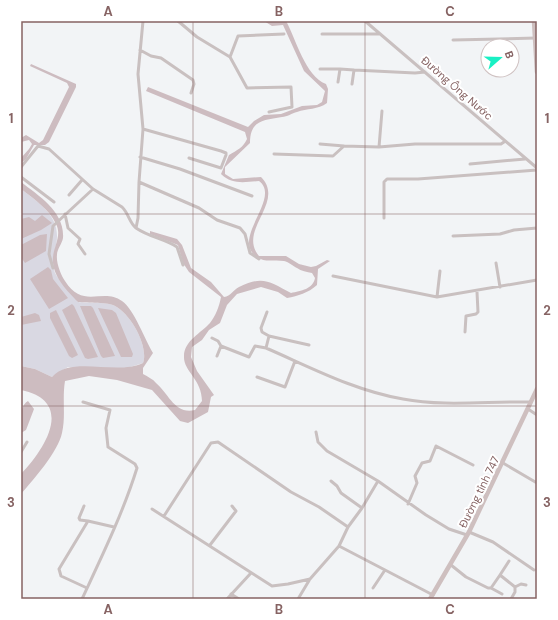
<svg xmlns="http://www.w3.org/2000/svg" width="558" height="620" viewBox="0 0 558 620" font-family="'DM Sans',sans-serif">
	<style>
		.green { fill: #d9d8e2 }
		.water { fill: #cdbcc0 }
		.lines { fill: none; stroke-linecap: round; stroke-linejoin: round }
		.street { stroke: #c9c0c0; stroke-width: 3 }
		.primary { stroke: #cebfbf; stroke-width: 4.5 }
		.grid { fill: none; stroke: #866363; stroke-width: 1; stroke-opacity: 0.55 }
		.labels { text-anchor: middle; stroke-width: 4; stroke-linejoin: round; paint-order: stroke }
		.street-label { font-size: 11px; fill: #866363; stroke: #fff }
		.neatline { fill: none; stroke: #866363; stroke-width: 1.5 }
		.grid-label { font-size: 13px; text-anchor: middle; font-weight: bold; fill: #866363 }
	</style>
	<rect width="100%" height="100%" fill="#f2f4f6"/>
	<path class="green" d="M21,189C41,204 62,218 56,245C54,255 51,263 55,273C60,283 72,293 78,302C87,303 109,302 115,306C131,314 149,347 143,363L124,369L92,367H68L52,377L35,369L21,366Z"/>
	<path class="water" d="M264,21H286C296,39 305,76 326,84L328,89L327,103C318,110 307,108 297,112C292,113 287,117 282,117C264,120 250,120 250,143L225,167V174L233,179L261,177C286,202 237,230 259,256H286L299,264L311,267L316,266L327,260L330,261L318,269L317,285C308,293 298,296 287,298L278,292L261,287L237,294L227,305L220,323L209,330L202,340L192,347L191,357L197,371L214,395L211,397L208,412L188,423L180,421L152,390L117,380L89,376L65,381C62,399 66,416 62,433C58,452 33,480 21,494V474C46,448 75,401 21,390V366L35,369L52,377C72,355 116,376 143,363C149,347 131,314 115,306C109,302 87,303 78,302C67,291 51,275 53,257C54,246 62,235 56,224C49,209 34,199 21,189V182C39,196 65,212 63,238C62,244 57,249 57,255C56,263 61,275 65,281C83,310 103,287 122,301C134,309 145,340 153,353L143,368V374C148,377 153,379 156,383C169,394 175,415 195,410L202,401C202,379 183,371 184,356C184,341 201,333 210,323C216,315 219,307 221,297L189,272L183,263L178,245L150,234V231L177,239L182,245L191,268L211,282L224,297C231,296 233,290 239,287C263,275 270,282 291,293C301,291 313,289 315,278L312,273C307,272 301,271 297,268C293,266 289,262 284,261C274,259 265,263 257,257C230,239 282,198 259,181C245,182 232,185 221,174L229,155C237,150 243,148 247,139L245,132L146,91L148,87L248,127L254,121L264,115L281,114L302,106L317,105L322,102L325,91L304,71L283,25L272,26Z
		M31,64L76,84V87L49,142L45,145H34L26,159L21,163V158L29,149L32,144L29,140L21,142V138L26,135L39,143L43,140L69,87L67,83L30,66Z
		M42,215L52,223L41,230L21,239V219L29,217L35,221Z
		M47,234L46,251L25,263L21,257V245L40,235Z
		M48,267L51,270L53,279L68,298L49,309L30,279Z
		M72,304L74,306L98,357L88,359L85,358L62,310Z
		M80,306H91L93,308L115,356L103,358L101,356Z
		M98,308L112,310L116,313L133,354L132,357H121Z
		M56,310L78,355L72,358L69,356L50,318V313Z
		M35,313L39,315L41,321L21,325V317Z
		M28,401L34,409L26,430L21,433C21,424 18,407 28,401Z"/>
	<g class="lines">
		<path class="street" d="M178,21L197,37L230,57L247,88L291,87L292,107L269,112
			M365,21L537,168
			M322,34H380
			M453,40L536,38
			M140,50L151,56L161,58L193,80L194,84L191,93
			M230,57L238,36L284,34
			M320,69H340
			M338,82L340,69L354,70
			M352,84L354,70L415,73L425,72
			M143,129L221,151L226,153V155L221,168L189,158
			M320,144L344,146
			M379,147L382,111
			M274,154L333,156L344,146L379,147L415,144H501L504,142
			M140,157L180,169L252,196
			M470,164L525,159
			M21,167L38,146L49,149L93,189L122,207C129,214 129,222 136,228C149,237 165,239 177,247L183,265
			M21,177L54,202
			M139,182L199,208L217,220L240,228L245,234L250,253L259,259
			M69,195L82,180
			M65,214L68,228L80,239L78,244L85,254
			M384,218V182L387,179H418L537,170
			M136,228L138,218L139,182L143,129L138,74L143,21
			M453,236L500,234L514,230L537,228
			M496,263L500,287
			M53,268L49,254L53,226L93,189
			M333,276L437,297L537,280
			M437,297L440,271
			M465,332L466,316L476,314L478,312L477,292
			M269,336L309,345
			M212,338L218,341L221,346
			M266,348L269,336L262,332L261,328L267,312
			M217,356L221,346L249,357L255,346L266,348C310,367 355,391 403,399C444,407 489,401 531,402
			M257,377L285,387L295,361
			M528,409L537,415
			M316,432L318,442L327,451L378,481L426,515L449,529L467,535
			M21,452L27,442
			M503,463L537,483
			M331,481L337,486L341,493L362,508L348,527
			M408,504L417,483L415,476L422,463L430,461L436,446L473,465
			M84,506L79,518L80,520L88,521
			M362,508L378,481
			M152,509L272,586L288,584L310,579
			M164,516L211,443L218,442L291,492L319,507L348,527L339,546L433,595
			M469,532L493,542L534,570
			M210,545L236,511L232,506
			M451,565L466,577L488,588H491L500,575L515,587V592L511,599
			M500,575L509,561
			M515,587L521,584L526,585
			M87,588L61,576L59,569L88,521L114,527
			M373,588L385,570
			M491,588L502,594
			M231,594L239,599
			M82,599C102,556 123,513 137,468L135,464L108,447L106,428L110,410L83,402
			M227,599L251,573
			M298,599L310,579L339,546"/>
		<path class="primary" d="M534,21L537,72
			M430,599L469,532L537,389"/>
	</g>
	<path class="grid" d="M193,21V599M365,21V599M21,214H537M21,406H537"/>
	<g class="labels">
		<g class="street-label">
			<text transform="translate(457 88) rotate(41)" y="4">Đường Ống Nước</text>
			<text transform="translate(479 492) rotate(-64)" y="4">Đường tỉnh 747</text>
		</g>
	</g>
	<rect width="558" height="620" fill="none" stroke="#ffffff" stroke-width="44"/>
	<g transform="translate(500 58) rotate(70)"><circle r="19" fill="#ffffff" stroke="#cfc1c1"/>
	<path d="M0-3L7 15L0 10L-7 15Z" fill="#19f0c4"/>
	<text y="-6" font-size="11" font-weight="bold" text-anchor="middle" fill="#866363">B</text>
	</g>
	<rect x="22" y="22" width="514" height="576" class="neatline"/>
	<g class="grid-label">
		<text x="108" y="16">A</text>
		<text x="279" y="16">B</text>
		<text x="450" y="16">C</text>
		<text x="11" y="123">1</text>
		<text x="547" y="123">1</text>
		<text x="11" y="315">2</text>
		<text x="547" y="315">2</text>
		<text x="11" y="507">3</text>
		<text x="547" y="507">3</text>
		<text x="108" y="614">A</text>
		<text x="279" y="614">B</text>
		<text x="450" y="614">C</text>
	</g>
</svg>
